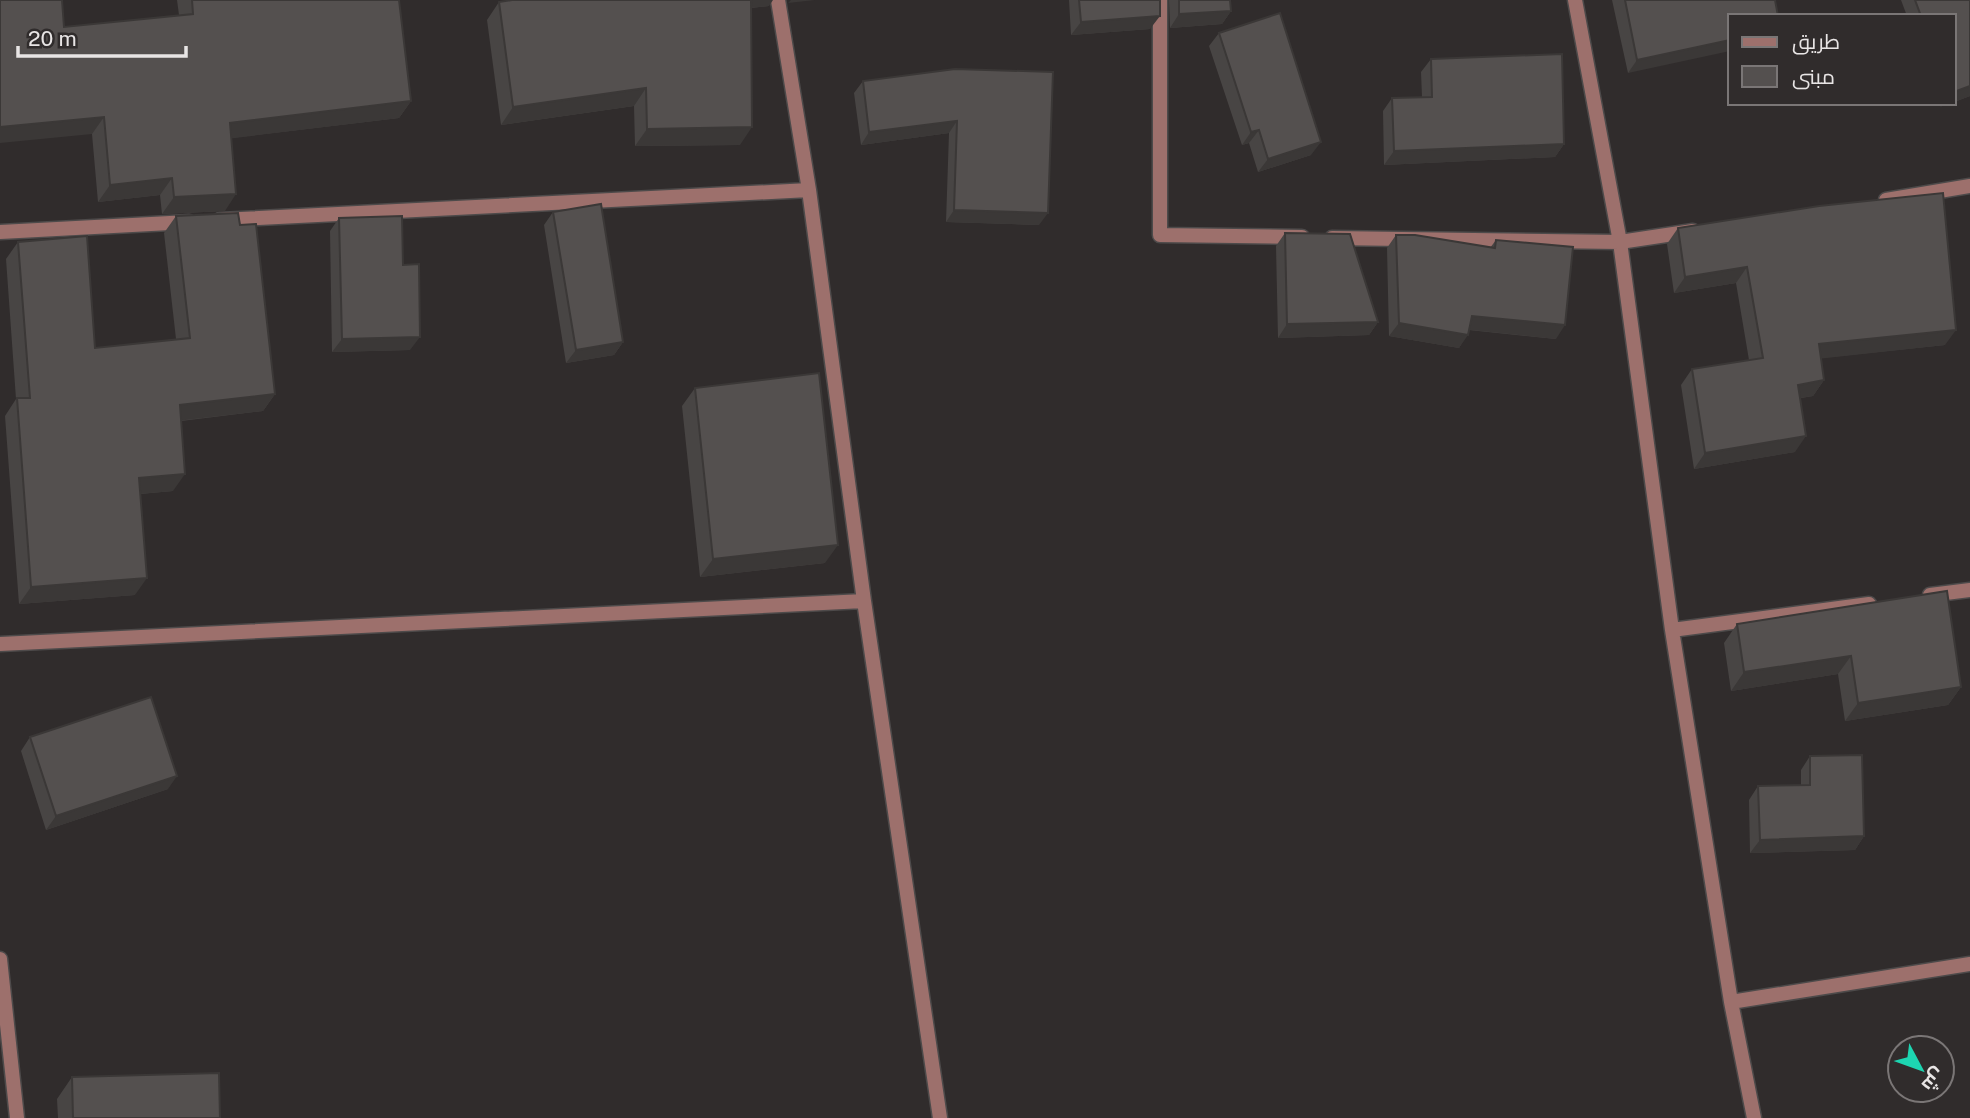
<svg xmlns="http://www.w3.org/2000/svg" width="1970" height="1118" viewBox="0 0 1970 1118" font-family="'Public Sans',Cairo,sans-serif">
	<style>
		.lines { fill: none; stroke-linecap: round; stroke-linejoin: round }
		.street-casing { stroke: #4d4a4a; stroke-width: 17 }
		.street { stroke: #9d706c; stroke-width: 14 }
		.wall { fill: #484544 }
		.shaded-wall { fill: #3b3837 }
		.building { fill: #54504f; stroke: #3b3837; stroke-width: 2 }
	</style>
	<rect width="100%" height="100%" fill="#302c2c"/>
	<g class="lines">
		<g class="street-casing">
			<path id="street" d="M778,0L809,190L864,601L940,1118
				M1160,0V235L1302,237
				M1575,0L1620,242L1672,630L1731,1002L1754,1118
				M1886,200L1970,186
				M220,220L809,190
				M0,232L189,222
				M1332,238L1620,242L1693,231
				M1930,595L1970,590
				M1672,630L1869,604
				M0,644L864,601
				M0,959L17,1118
				M1731,1002L1970,964"/>
		</g>
		<use href="#street" class="street"/>
	</g>
	<path class="wall" d="M177,0H399L411,101L399,118L231,138L225,211L162,214L160,195L98,202L92,134L64,27L179,15Z
		M1069,0H1160L1150,29L1071,35Z
		M1169,0H1230L1231,11L1222,24L1170,28Z
		M1612,0H1775L1628,73Z
		M1901,0H1970V96L1954,102V16H1907Z
		M499,2L769,6L751,8L740,145L635,146L634,106L501,125L487,20Z
		M1219,33L1311,155L1258,172L1249,143L1242,145L1209,46Z
		M1431,59L1564,144L1555,157L1384,165L1383,111L1392,98L1422,97L1421,72Z
		M955,69L1039,225L946,222L949,133L861,145L854,93L863,81Z
		M553,212L623,342L614,355L566,363L544,225Z
		M176,216L240,225L275,394L263,411L181,421L173,491L140,494L135,595L19,604L5,416L16,399L6,259L18,242L95,348L176,339L164,233Z
		M339,218L403,265L410,350L332,352L330,231Z
		M1678,228L1945,345L1821,358L1824,380L1813,396L1801,398L1795,452L1694,469L1681,385L1692,369L1749,360L1736,283L1674,293L1667,244Z
		M1285,233L1378,322L1369,335L1278,338L1276,246Z
		M1396,235L1490,248L1496,240L1556,339L1469,330L1459,348L1389,336L1387,248Z
		M695,388L825,563L700,577L682,406Z
		M1737,624L1961,687L1948,705L1845,721L1838,674L1731,691L1724,643Z
		M30,737L168,789L46,830L21,751Z
		M1810,756L1864,836L1855,850L1750,853L1749,800L1758,786L1801,785V770Z
		M72,1077L220,1118H58L57,1099Z"/>
	<path class="shaded-wall" d="M745,0H773L769,6L739,9Z
		M791,0H815L788,3Z
		M1231,11L1222,24L1170,28L1179,14Z
		M1160,16L1150,29L1071,35L1081,22Z
		M1730,40V51L1628,73L1637,60Z
		M1970,86V96L1954,102V92Z
		M646,88L634,106L501,125L513,107Z
		M411,101L399,118L218,140L230,123Z
		M1943,103H1951L1940,107Z
		M104,117L92,134L0,143V127Z
		M957,121L949,133L861,145L869,132Z
		M752,127L740,145L635,146L647,129Z
		M1259,130L1249,143L1242,145L1251,132Z
		M1321,142L1311,155L1258,172L1268,159Z
		M1564,144L1555,157L1384,165L1394,151Z
		M172,178L160,195L98,202L110,185Z
		M236,194L225,211L162,214L174,197Z
		M954,210L1048,213L1039,225L946,222Z
		M1747,267L1736,283L1674,293L1685,277Z
		M1472,316L1565,325L1556,339L1462,329Z
		M1378,322L1369,335L1278,338L1287,324Z
		M1399,323L1468,335L1459,348L1389,336Z
		M1956,330L1945,345L1808,360L1819,344Z
		M420,337L410,350L332,352L342,339Z
		M623,342L614,355L566,363L576,350Z
		M1824,380L1813,396L1787,400L1798,385Z
		M275,394L263,411L168,422L180,405Z
		M1806,436L1795,452L1694,469L1705,453Z
		M185,474L173,491L127,495L139,478Z
		M838,545L825,563L700,577L713,559Z
		M147,578L135,595L19,604L31,587Z
		M1851,656L1838,674L1731,691L1744,672Z
		M1961,687L1948,705L1845,721L1858,703Z
		M177,776L168,789L46,830L56,816Z
		M1864,836L1855,850L1750,853L1760,840Z"/>
	<path class="building" d="M0,0H62L64,27L193,14L192,0H399L411,101L230,123L236,194L174,197L172,178L110,185L104,117L0,127Z
		M512,0H751L752,127L647,129L646,88L513,107L499,2Z
		M1079,0H1160V16L1081,22Z
		M1179,0H1230L1231,11L1179,14Z
		M1625,0H1775L1778,16H1730V40L1637,60Z
		M1915,0H1970V86L1954,92V16H1921Z
		M1280,13L1321,142L1268,159L1259,130L1251,132L1219,33Z
		M1562,54L1564,144L1394,151L1392,98L1432,97L1431,59Z
		M955,69L1053,72L1048,213L954,210L957,121L869,132L863,81Z
		M1943,193L1956,330L1819,344L1824,380L1798,385L1806,436L1705,453L1692,369L1763,358L1747,267L1685,277L1678,228L1819,206Z
		M601,204L623,342L576,350L553,212Z
		M238,213L240,225L256,224L275,394L180,405L185,474L139,478L147,578L31,587L17,398H30L18,242L87,236L95,348L190,338L176,216Z
		M402,216L403,265L419,264L420,337L342,339L339,218Z
		M1285,233L1350,234L1378,322L1287,324Z
		M1396,235H1415L1495,248L1496,240L1573,247L1565,325L1472,316L1468,335L1399,323Z
		M819,373L838,545L713,559L695,388Z
		M1947,591L1961,687L1858,703L1851,656L1744,672L1737,624Z
		M151,697L177,776L56,816L30,737Z
		M1862,755L1864,836L1760,840L1758,786L1810,785V756Z
		M219,1073L220,1118H73L72,1077Z"/>
	<rect x="1728" y="14" width="228" height="91" fill="#302c2c" stroke="#7a7676" stroke-width="2"/>
	<rect x="1742" y="37" width="35" height="10" fill="#9d706c" stroke="#7a7676" stroke-width="2"/>
	<text x="1792" y="49" font-size="21" fill="#e8e5e5">طريق</text>
	<rect x="1742" y="66" width="35" height="21" fill="#54504f" stroke="#7a7676" stroke-width="2"/>
	<text x="1792" y="84" font-size="21" fill="#e8e5e5">مبنى</text>
	<g transform="translate(1921 1069) rotate(131)"><circle r="33" fill="#302c2c" stroke="#7a7676" stroke-width="2"/>
	<path d="M0-5L12 26L0 18L-12 26Z" fill="#1dd5b1"/>
	<text y="-10" font-size="19" font-weight="bold" text-anchor="middle" fill="#e8e5e5">ش</text>
	</g>
	<path d="M18 46v10h168v-10" fill="none" stroke="#e8e5e5" stroke-width="3.5"/>
	<text x="28" y="46" font-size="21" fill="#e8e5e5" stroke="#302c2c" stroke-width="5" paint-order="stroke">20 m</text>
</svg>
